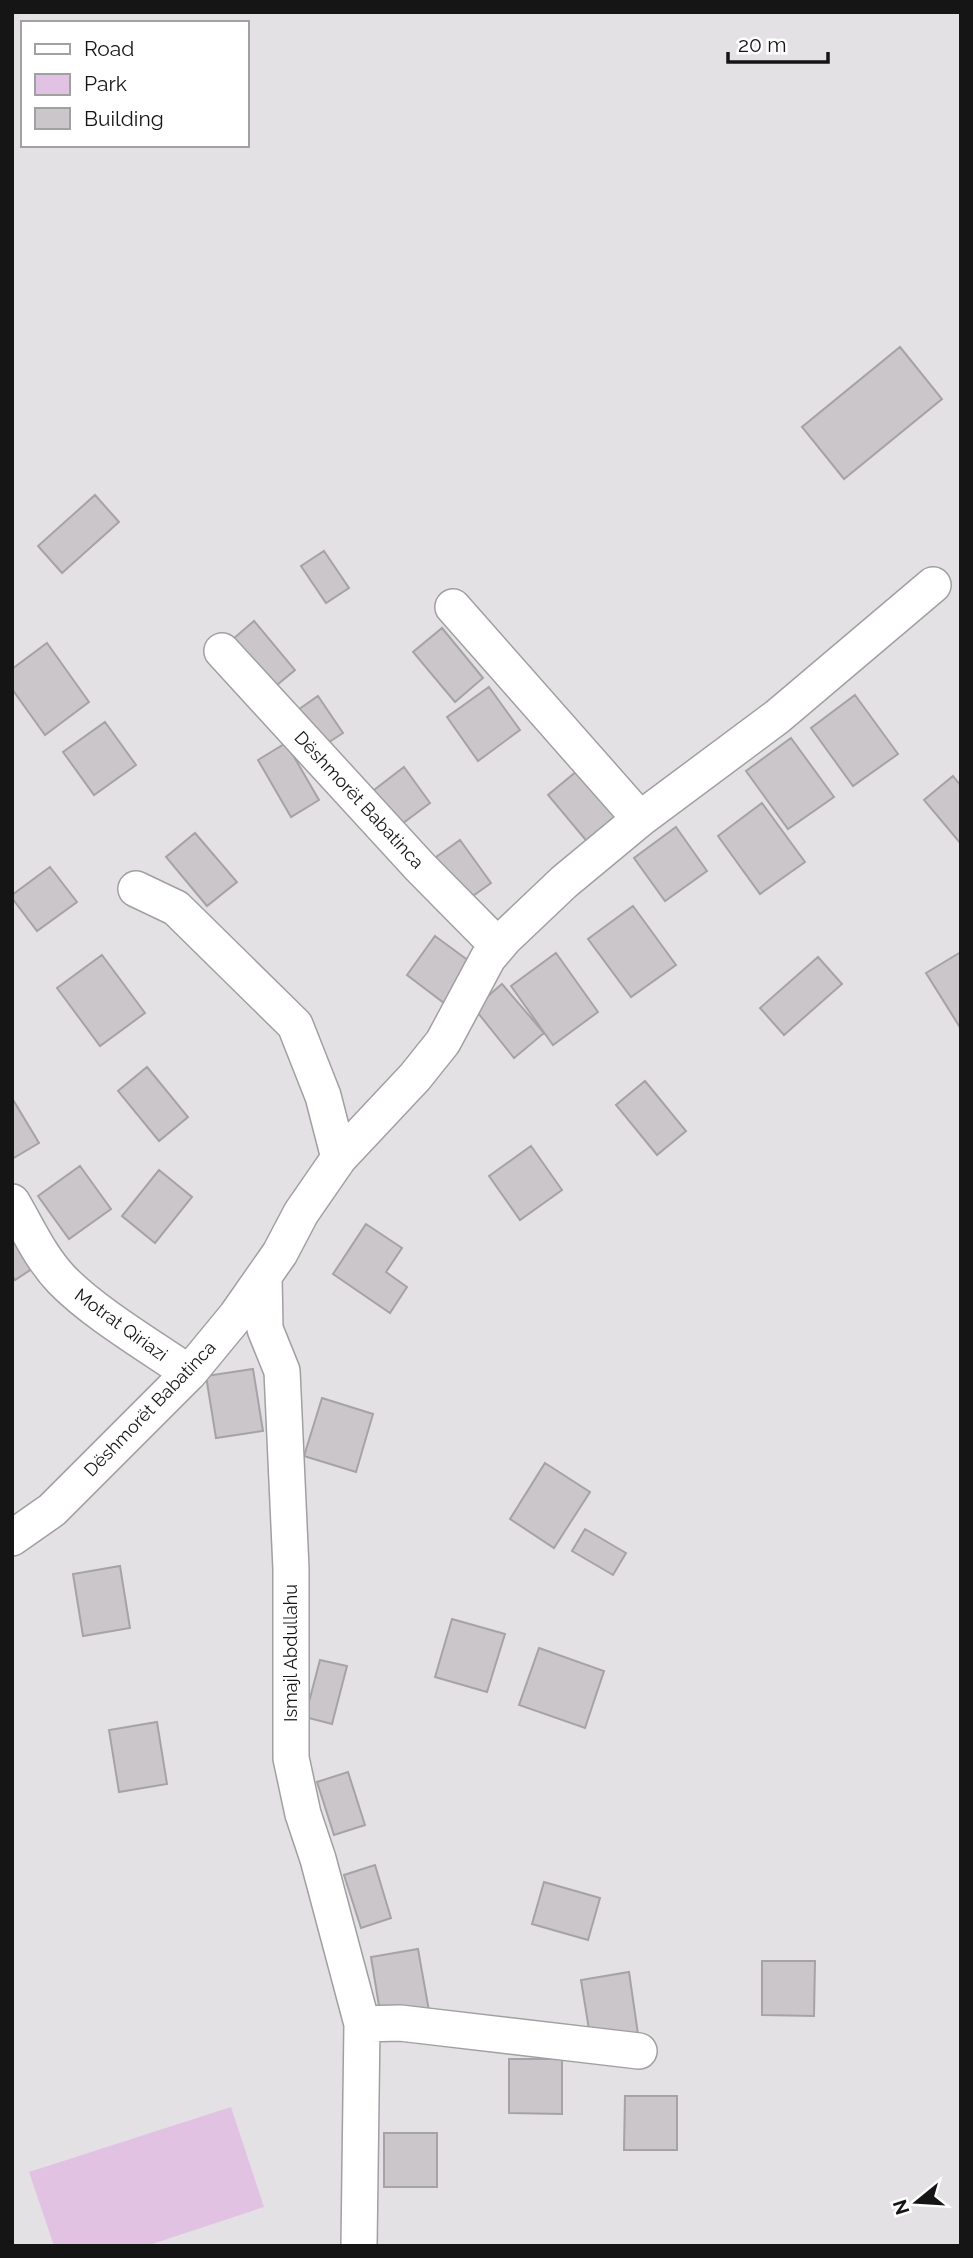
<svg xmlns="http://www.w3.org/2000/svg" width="973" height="2258" viewBox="0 0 973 2258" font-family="Raleway,sans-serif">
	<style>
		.green { fill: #e1c2e3 }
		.building { fill: #cac6ca; stroke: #a6a3a6; stroke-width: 2 }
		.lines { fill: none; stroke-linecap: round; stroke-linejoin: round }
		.minor-casing { stroke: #a29fa2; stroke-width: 38 }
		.minor { stroke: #fff; stroke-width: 35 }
		.labels { text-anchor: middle; stroke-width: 7; stroke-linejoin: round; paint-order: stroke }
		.street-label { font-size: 18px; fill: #161516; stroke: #fff }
	</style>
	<rect width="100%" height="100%" fill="#e4e1e4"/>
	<path class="green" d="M231,2107L264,2207L146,2246H54L29,2172Z"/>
	<path class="building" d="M900,347L942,399L844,479L802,427Z
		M95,495L119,522L62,573L38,546Z
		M324,551L349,588L326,603L301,566Z
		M254,621L295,670L266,694L226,645Z
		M442,628L483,678L455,702L413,652Z
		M47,643L89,702L45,735L12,689V669Z
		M489,687L520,730L478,761L447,717Z
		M855,695L898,754L853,786L811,728Z
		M318,696L343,733L320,748L295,712Z
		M105,722L136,765L94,795L63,752Z
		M791,738L834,797L788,829L746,771Z
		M286,743L319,800L291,817L258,760Z
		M404,767L430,803L391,832L365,797Z
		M577,771L618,821L590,845L548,795Z
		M953,776L961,786V844L924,800Z
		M762,803L805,862L760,894L718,836Z
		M676,827L707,871L665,901L634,858Z
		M195,833L237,882L207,906L166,857Z
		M460,840L491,883L449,913L418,870Z
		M50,867L77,902L37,931L12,898V895Z
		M633,906L676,965L631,997L588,939Z
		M435,936L473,964L444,1003L407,975Z
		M961,952V1029L926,973Z
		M556,953L598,1012L553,1045L511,986Z
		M102,955L145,1013L100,1046L57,988Z
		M818,957L842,984L784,1035L760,1008Z
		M502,984L544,1033L514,1058L474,1008Z
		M147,1067L188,1117L159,1141L118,1091Z
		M645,1081L686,1131L657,1155L616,1105Z
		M12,1098L39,1143L12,1159Z
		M531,1146L562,1190L520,1220L489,1176Z
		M80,1166L111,1209L69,1239L38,1196Z
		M159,1170L192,1197L155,1243L122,1216Z
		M366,1224L402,1248L386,1272L407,1287L390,1313L333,1274Z
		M12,1228L38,1265L15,1280L12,1275Z
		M253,1369L263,1431L216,1438L206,1376Z
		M322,1398L373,1414L356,1472L304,1456Z
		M545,1463L590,1492L554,1548L510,1519Z
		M585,1529L626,1553L613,1575L572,1551Z
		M120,1566L130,1628L83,1636L73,1574Z
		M452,1619L505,1634L487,1692L435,1677Z
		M539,1648L604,1671L585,1728L519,1705Z
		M320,1660L347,1666L332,1724L305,1717Z
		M157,1722L167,1784L119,1792L109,1730Z
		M348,1772L365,1825L334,1835L317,1782Z
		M375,1865L391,1918L361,1928L344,1875Z
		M544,1882L600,1898L588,1940L532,1924Z
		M418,1949L429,2011L381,2018L371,1957Z
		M762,1961H815L814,2016L762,2015Z
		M629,1972L638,2034L591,2042L581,1980Z
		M509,2059H562V2114L509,2113Z
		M625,2096H677V2150H624Z
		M384,2133H437V2187H384Z"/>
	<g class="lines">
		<g class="minor-casing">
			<path id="minor" d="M453,607L640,819
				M222,651L420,867L498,946
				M136,889L176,908L295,1025L323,1096L339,1158
				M12,1202C28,1229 40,1257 62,1280C94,1313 150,1346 189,1373
				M264,1276L265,1329L282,1371L291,1569V1758L303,1814L318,1859L362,2024L359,2246
				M12,1538L52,1510L189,1373L236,1316L280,1253L301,1213L339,1158L415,1077L443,1042L488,958L505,938L564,882L640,819L777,717L933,585
				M362,2024L400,2023L639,2051"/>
		</g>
		<use href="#minor" class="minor"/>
	</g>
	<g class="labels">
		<g class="street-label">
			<text transform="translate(359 800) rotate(47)" y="6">Dëshmorët Babatinca</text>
			<text transform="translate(121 1325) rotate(36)" y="6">Motrat Qiriazi</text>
			<text transform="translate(150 1409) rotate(-46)" y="6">Dëshmorët Babatinca</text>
			<text transform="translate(291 1653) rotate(-90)" y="6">Ismajl Abdullahu</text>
		</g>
	</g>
	<rect width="973" height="2258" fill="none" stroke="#161516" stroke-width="28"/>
	<rect x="21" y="21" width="228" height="126" fill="#ffffff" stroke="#a2a1a2" stroke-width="2"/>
	<rect x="35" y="44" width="35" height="10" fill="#ffffff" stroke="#a2a1a2" stroke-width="2"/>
	<text x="84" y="56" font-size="21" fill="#161516">Road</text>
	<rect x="35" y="74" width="35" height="21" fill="#e1c2e3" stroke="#a2a1a2" stroke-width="2"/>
	<text x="84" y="91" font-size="21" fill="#161516">Park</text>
	<rect x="35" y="108" width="35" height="21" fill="#cac6ca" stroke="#a2a1a2" stroke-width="2"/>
	<text x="84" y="126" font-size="21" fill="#161516">Building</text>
	<g transform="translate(917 2202) rotate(252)" stroke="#ffffff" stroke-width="5" paint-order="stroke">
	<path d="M0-5L12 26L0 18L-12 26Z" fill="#161516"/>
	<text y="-10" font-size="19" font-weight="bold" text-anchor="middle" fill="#161516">N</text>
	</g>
	<path d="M728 52v10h100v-10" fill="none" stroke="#161516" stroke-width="3.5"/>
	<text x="738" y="52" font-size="21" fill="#161516" stroke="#ffffff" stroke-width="5" paint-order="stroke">20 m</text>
</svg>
